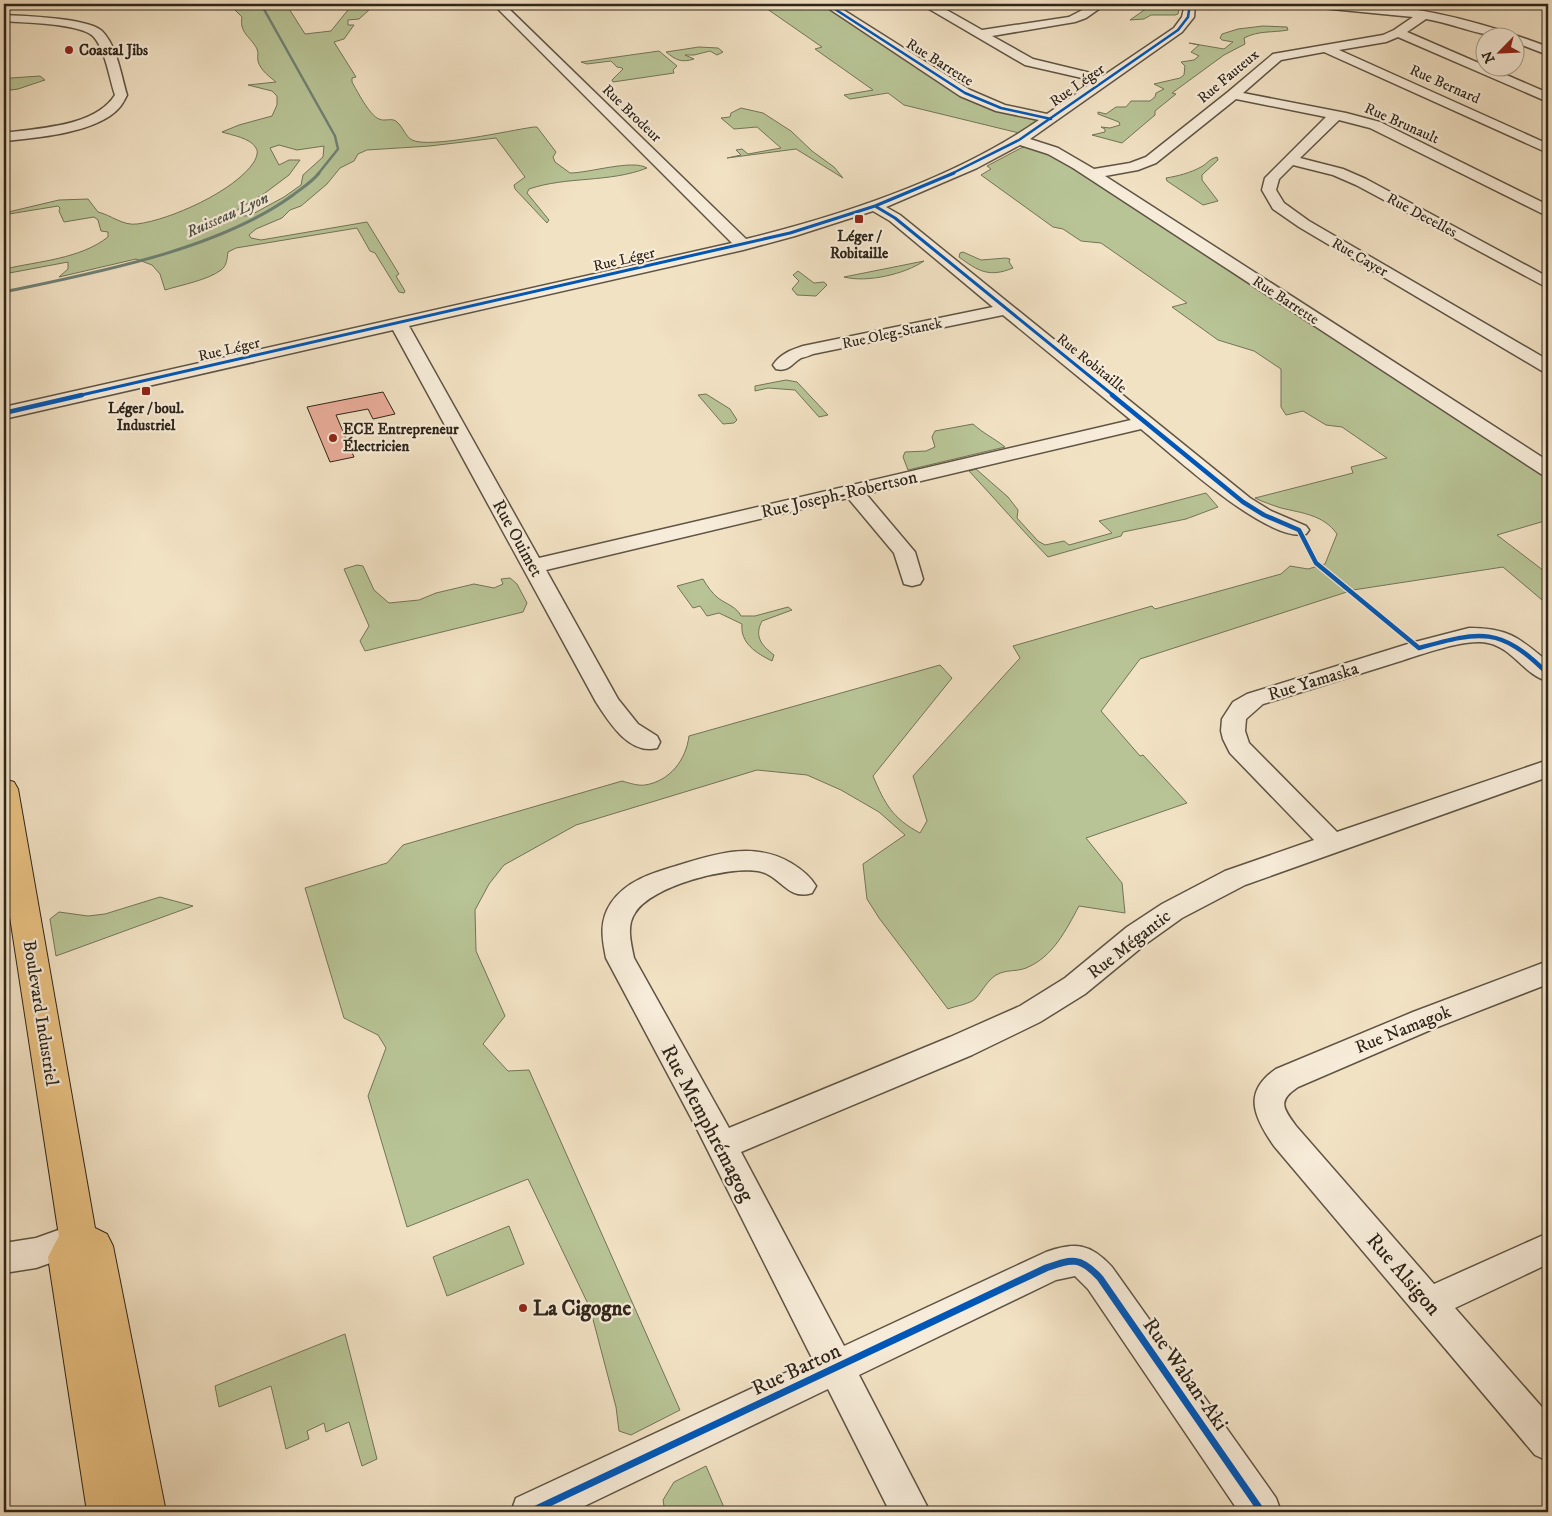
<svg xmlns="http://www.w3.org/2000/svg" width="1552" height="1516" viewBox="0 0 1552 1516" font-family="'IM FELL DW Pica',serif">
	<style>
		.green { fill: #b8c496; stroke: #737458; fill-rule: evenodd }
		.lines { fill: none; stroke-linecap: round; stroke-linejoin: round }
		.stream-far1 { stroke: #6f8175; stroke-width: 2.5 }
		.stream { stroke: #6f8175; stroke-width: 3 }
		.building { fill: #eaad9b; stroke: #2e251a }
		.minor-casing { stroke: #5f5444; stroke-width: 3 }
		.major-casing { stroke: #2e251a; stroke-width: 2 }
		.minor { fill: #f7ecd9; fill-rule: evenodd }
		.major { fill: #e9c182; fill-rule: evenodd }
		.cycleway-far3-casing { stroke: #f7ecd9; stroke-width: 4.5 }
		.cycleway-far2-casing { stroke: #f7ecd9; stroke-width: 5 }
		.cycleway-far1-casing { stroke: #f7ecd9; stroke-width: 7 }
		.cycleway-casing { stroke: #f7ecd9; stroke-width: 10 }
		.cycleway-far3 { stroke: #0057b8; stroke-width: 2.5 }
		.cycleway-far2 { stroke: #0057b8; stroke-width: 3 }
		.cycleway-far1 { stroke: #0057b8; stroke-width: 4.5 }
		.cycleway { stroke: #0057b8; stroke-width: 7 }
		.poi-dot { fill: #8f2418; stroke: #f7ecd9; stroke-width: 2 }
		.labels { text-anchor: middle; stroke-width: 4.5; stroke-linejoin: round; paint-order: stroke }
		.far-poi-label { font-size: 15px; font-weight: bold; fill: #2e251a; stroke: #f7ecd9; text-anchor: start }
		.far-street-label { font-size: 15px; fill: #2e251a; stroke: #f7ecd9 }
		.far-water-label { font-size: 16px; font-style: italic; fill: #4f5348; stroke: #f7ecd9 }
		.street-label { font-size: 18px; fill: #2e251a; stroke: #f7ecd9 }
		.near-street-label { font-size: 21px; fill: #2e251a; stroke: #f7ecd9 }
		.near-poi-label { font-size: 21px; font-weight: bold; fill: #2e251a; stroke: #f7ecd9; text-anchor: start }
	</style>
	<rect width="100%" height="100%" fill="#f2e2c4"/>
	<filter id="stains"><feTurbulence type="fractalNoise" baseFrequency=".004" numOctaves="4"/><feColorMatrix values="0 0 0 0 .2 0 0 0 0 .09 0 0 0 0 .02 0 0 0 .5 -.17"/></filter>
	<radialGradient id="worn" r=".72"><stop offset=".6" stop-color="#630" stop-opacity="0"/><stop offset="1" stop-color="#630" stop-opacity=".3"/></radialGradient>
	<path class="green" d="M236,4H286L305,34L331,31L352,5L351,4H369V10L359,19L348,20V25H354L344,39L334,42L356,77L352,78V82C357,91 370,116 379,119C385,122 392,117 397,122C403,127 405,136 412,140C429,149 511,130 534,127H537L556,152L553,157L555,162L570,173C589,173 633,159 647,168C609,183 567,176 529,189L527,193L549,220L547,223L515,189L514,185L525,177L496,138L430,146L367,150L358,154L354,161L340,168L327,184L301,206L290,210L282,218L256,229L249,235L251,238L261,240L367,222L399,274L396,276L405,291L404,293L399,292L375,253L370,251L357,228L236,248L228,252C227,258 227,266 221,270C208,280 181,285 165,290L160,274L152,265L136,259L59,277L68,269V262L4,274L5,269C39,261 80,259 108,237V232L101,231L98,220L94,217L64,222L59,211L60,208L58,206L9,214L4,213L59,200L88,199L98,212C111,215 123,226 137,224C170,220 235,191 254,162C256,158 259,152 256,148C251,138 231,135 222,132L239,125L272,116L277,105V96L272,91L248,85L276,82C270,77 260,70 258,61C257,56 259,54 257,49C251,37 239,33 242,17L233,8ZM279,145L297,150L324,146L323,157L303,175L301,185L284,197L249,216L229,215L265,193L289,175L300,160H289L279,165L270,148Z
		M760,4H821L941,82L1038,120L1019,133L904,105L888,93L850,99L844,95L873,90L815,49L822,47Z
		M1152,4H1180L1178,14L1175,15H1151L1144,19L1130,20L1147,8L1146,6Z
		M1263,26L1287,27L1288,30C1272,33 1260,30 1244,38L1245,44L1224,55L1172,93L1176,94L1155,111V115L1122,143L1092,135L1105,132V129L1101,127L1110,128L1120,125L1119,122L1098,114V112L1106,114L1116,107H1126L1131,101H1150L1155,97L1156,93L1164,89L1154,84L1180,78L1184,75L1185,66L1181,62L1194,60L1199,56L1191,52L1199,45L1189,43L1224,49L1233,42L1222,40L1220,38L1222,34L1238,29Z
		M699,47L718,48L723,52L717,55L710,51L694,55H685L694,59C681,63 676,60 666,52Z
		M659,51L677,66L673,70L674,73L613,82L612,80L623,69L622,68L617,67L611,61L587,64L581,62Z
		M40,76L45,80L18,89L4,91V81L11,78Z
		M741,108L763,113L791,131L812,151L834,167L843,178L796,149L727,158L741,155L736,150L742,149L748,154L781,148L757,127L734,129L721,118L730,117L731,113Z
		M1030,146L1054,155L1548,477V520L1497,535L1548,574V605L1503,567L1353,590L1140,659L1101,711L1140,756L1143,755L1187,803L1086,838L1122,883L1125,913L1079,906C1066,930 1053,957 1026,968C1016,972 1007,969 996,975C987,981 983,990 976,998C971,1004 955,1006 948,1009L879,918L867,899L863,864L905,835L879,812L841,790L807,775L757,770L576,825L504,865L489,884L475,910L476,951L505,1016L483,1044L508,1071L529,1070L680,1410L631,1435L619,1431L616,1407L590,1308L528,1179L407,1227L368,1096L386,1048L378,1035L344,1018L305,888L387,863L403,845L622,781C629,783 638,786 645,785C670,781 686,760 689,736L940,665L952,678L873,776C885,804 892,818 920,833L927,821L913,776L1020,658L1013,646L1152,606L1155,609L1281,574L1290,566L1308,569L1325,564L1337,534C1324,515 1302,513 1281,508C1272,505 1263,502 1255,498L1353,473L1351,467L1387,458L1342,427L1326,425L1303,411L1286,415L1281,407V369L1254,351L1218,340L1172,307L1187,303L1101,243L1081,241L1063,229L1053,227L981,175L991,169L987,166L1021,148Z
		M1217,157L1218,160L1202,175V180L1218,201L1203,205L1167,181L1166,178C1178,176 1190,173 1201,167C1207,164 1209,159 1217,157Z
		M963,252L981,260L1006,258L1010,259L1009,262L1013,268C989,278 978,271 959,257L960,253Z
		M924,261C905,274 867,283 844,277Z
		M798,271L814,283L824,282L827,285L816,296L797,295L792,289L799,281L793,275Z
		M786,380L797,382L828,415L819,417L795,390L768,388L755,391V386Z
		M706,394L730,409L737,420L734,423L723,424L698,395Z
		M973,424C984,434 994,438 1005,447L908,470L903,457L905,452L926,451L935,447L932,437L935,431Z
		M976,469L1008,497L1018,510L1017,518L1038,541L1045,545L1064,541L1069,545L1112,533L1099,521L1206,493L1218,507L1186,519L1123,532L1121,536L1048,557C1021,529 996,500 969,471Z
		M357,565L363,566L374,590L389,603L419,600L436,593L474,584L494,588L503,584L501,579L510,578L517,584L527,603L523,612L365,651L360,641L369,626L344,569Z
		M703,579C707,586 712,593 718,598C726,604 737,607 741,616H755L788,607L792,610L762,621C754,636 761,645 774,655L772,661C756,653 740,643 742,624L719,613L707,616L700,606L693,608L677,586Z
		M160,897L193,906L56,956L50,919L59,912L88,916L105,914Z
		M509,1226L524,1264L447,1296L433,1257Z
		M345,1334L377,1459L362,1466L349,1422L326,1432L324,1423L307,1431L309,1439L286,1449L271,1386L219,1407L215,1386Z
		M706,1466L726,1512H665L663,1500L674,1482Z"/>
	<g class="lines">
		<path class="stream-far1" d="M261,4L335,136L338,149L318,174"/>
		<path class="stream" d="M4,292C94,273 218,250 293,195C302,188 312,182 319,173"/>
	</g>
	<path class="building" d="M383,392L395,414L373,419L368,409L336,415L354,457L330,462L307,407Z"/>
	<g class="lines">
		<g class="minor-casing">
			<path id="minor" d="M493,4H504L746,239C844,215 955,178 1039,120L996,111L960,96L822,4H834L970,90L1005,105L1047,114L1095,81L1025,65L924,6L923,4H936L982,30L1069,17L1094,4H1106L1086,18L1075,22L992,36L1033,59L1103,76L1174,28L1182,17L1185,4H1195L1194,17L1182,32L1030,139L1058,148L1094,169L1130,163L1146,157L1228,92L1273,54L1383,35L1394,30L1413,17L1311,7L1306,4C1323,4 1341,3 1359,4C1423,6 1488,24 1548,47V55L1514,42V38C1485,38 1455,24 1426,19L1407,32L1548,93V102L1398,37L1386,42L1339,50L1548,144V153L1324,52L1281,60L1243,93L1346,113L1380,122L1548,205V215L1543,214L1370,128L1339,120L1300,158L1343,169L1366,179L1548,277V288L1356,185L1333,175L1293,165L1279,179L1276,190L1284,203L1309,221L1548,360V372L1542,371L1299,227L1273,209L1262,190L1265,178L1326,117L1236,99L1156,163L1138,170L1105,176L1548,461V476L1541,474L1073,168L1048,154L1020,145L977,168L886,207L900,215L1250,498L1271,511L1306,526L1309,530L1306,534C1268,544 1172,454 1141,429L866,494L915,552L923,579L920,584L912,586L904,584L894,553L848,498L546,570L618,699L638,724L657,736L660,742L657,748C629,755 609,722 596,702L393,330L4,419V407L732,243ZM873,211L890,221L993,307L803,346C791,350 780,354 773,365L776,369C789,372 791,364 801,358C805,357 809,356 813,354L1003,315L1131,420L539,558L409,326L743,250L795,236Z
				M4,15C25,16 88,18 102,31C117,46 121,75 127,95C125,99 122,105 119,108C97,133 35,138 4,141V133C38,128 95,127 115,95C109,77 106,52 94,37C82,23 23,23 4,21Z
				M1469,628C1509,628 1519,638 1548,662V681C1525,676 1513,648 1488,643C1465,637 1412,658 1388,665C1346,678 1305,691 1263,704L1246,719L1245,731L1249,743L1337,832L1548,760V777L1245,885L1182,918L1147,943L1085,994L1040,1022L972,1055L741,1152L844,1346L1046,1252C1075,1242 1090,1243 1112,1267L1276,1498L1281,1512H1239L1088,1289L1075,1276L1056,1280L859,1375L930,1512H890L828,1389L572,1512H511L516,1498L813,1360L698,1131L606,958C602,938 599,921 611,903C626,881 652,873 676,866C715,854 754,841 791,863C801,869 810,876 816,886L812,893C787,901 781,875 758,871C728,866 651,886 635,913C626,926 631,943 634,958L729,1128L950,1037L1020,1006L1065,978L1127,927L1162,904L1225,871L1314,840L1230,753L1223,739L1221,731L1222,719L1233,702L1247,694L1411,643Z
				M1548,961V984L1435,1028L1298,1087C1277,1101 1283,1108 1296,1126L1434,1284L1548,1233V1264L1455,1308L1548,1414V1461L1535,1455L1274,1146C1254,1117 1242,1092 1276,1069L1413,1012Z
				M78,1223L90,1227L95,1238L90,1249L36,1268L4,1273V1243L36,1238Z"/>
		</g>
		<g class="major-casing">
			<path id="major" d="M4,779L14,782L18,789L95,1228L107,1234L113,1246L166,1512H87L48,1257L59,1236L4,878Z"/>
		</g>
		<use href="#minor" class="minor"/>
		<use href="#major" class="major"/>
		<g class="cycleway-far3-casing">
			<path id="cycleway-far3" d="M827,4L965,93L1001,108L1051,119
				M951,174L1019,140L1178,30L1188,17L1190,4"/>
		</g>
		<g class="cycleway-far2-casing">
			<path id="cycleway-far2" d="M875,206L895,218L1114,396
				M77,396L790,233L875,206L954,173"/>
		</g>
		<g class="cycleway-far1-casing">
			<path id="cycleway-far1" d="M1112,395L1243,502L1264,515L1299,530L1316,563L1419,648C1481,631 1500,626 1548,674
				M4,413L82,395"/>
		</g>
		<g class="cycleway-casing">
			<path id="cycleway" d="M530,1512L1046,1268C1072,1259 1080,1256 1100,1278L1262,1512"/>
		</g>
		<use href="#cycleway-far3" class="cycleway-far3"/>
		<use href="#cycleway-far2" class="cycleway-far2"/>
		<use href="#cycleway-far1" class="cycleway-far1"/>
		<use href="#cycleway" class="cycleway"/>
	</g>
	<g class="poi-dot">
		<circle cx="69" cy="50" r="5"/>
		<rect x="854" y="214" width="10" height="10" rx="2.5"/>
		<rect x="141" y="386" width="10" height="10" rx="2.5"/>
		<circle cx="333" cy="438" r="5"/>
		<circle cx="523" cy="1308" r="5"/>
	</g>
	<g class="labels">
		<g class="far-poi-label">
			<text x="79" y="55">Coastal Jibs</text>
			<text x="859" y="241" text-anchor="middle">Léger /<tspan x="859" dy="17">Robitaille</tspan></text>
			<text x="146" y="413" text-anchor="middle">Léger / boul.<tspan x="146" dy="17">Industriel</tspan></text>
			<text x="343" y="434">ECE Entrepreneur<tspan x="343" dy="17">Électricien</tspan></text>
		</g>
		<g class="far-street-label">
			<text transform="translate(940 62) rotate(32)" y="5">Rue Barrette</text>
			<text transform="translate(1228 76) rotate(-40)" y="5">Rue Fauteux</text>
			<text transform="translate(1445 84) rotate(24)" y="5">Rue Bernard</text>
			<text transform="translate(1077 85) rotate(-35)" y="5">Rue Léger</text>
			<text transform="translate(632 113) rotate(44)" y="5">Rue Brodeur</text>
			<text transform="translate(1402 123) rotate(24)" y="5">Rue Brunault</text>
			<text transform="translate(1422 215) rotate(28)" y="5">Rue Decelles</text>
			<text transform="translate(1360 257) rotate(30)" y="5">Rue Cayer</text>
			<text transform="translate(624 259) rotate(-13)" y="5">Rue Léger</text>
			<text transform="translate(1286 300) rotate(33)" y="5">Rue Barrette</text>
			<text transform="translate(892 333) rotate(-12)" y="5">Rue Oleg-Stanek</text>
			<text transform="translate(229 349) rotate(-13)" y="5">Rue Léger</text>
			<text transform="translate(1092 363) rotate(39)" y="5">Rue Robitaille</text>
		</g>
		<g class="far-water-label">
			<text transform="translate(227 214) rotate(-24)" y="6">Ruisseau Lyon</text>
		</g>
		<g class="street-label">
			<text transform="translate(839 494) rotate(-13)" y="6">Rue Joseph-Robertson</text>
			<text transform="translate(518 538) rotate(61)" y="6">Rue Ouimet</text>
			<text transform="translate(1313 681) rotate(-17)" y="6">Rue Yamaska</text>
			<text transform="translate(1129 944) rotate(-38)" y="6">Rue Mégantic</text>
			<text transform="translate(41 1013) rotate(81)" y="6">Boulevard Industriel</text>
			<text transform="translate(1403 1029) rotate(-22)" y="6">Rue Namagok</text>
		</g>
		<g class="near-street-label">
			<text transform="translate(708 1123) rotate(62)" y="7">Rue Memphrémagog</text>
			<text transform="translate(1404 1274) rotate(49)" y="7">Rue Alsigon</text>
			<text transform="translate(796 1369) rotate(-25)" y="7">Rue Barton</text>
			<text transform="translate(1186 1374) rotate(55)" y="7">Rue Waban-Aki</text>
		</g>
		<g class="near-poi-label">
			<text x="533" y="1315">La Cigogne</text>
		</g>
	</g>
	<rect width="1552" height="1516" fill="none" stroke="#f2e2c4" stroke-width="20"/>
	<rect x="5" y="5" width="1542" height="1506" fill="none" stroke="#2e251a" stroke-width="2.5"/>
	<rect x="10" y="10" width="1532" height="1496" fill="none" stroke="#2e251a"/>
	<g transform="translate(1500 52) rotate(246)"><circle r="24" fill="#f7ecd9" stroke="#a79c8d"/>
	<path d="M0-4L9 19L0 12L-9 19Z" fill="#8f2418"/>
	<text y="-8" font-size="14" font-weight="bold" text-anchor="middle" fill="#2e251a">N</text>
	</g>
	<rect width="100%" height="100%" filter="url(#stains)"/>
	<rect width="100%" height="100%" fill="url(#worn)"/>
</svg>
